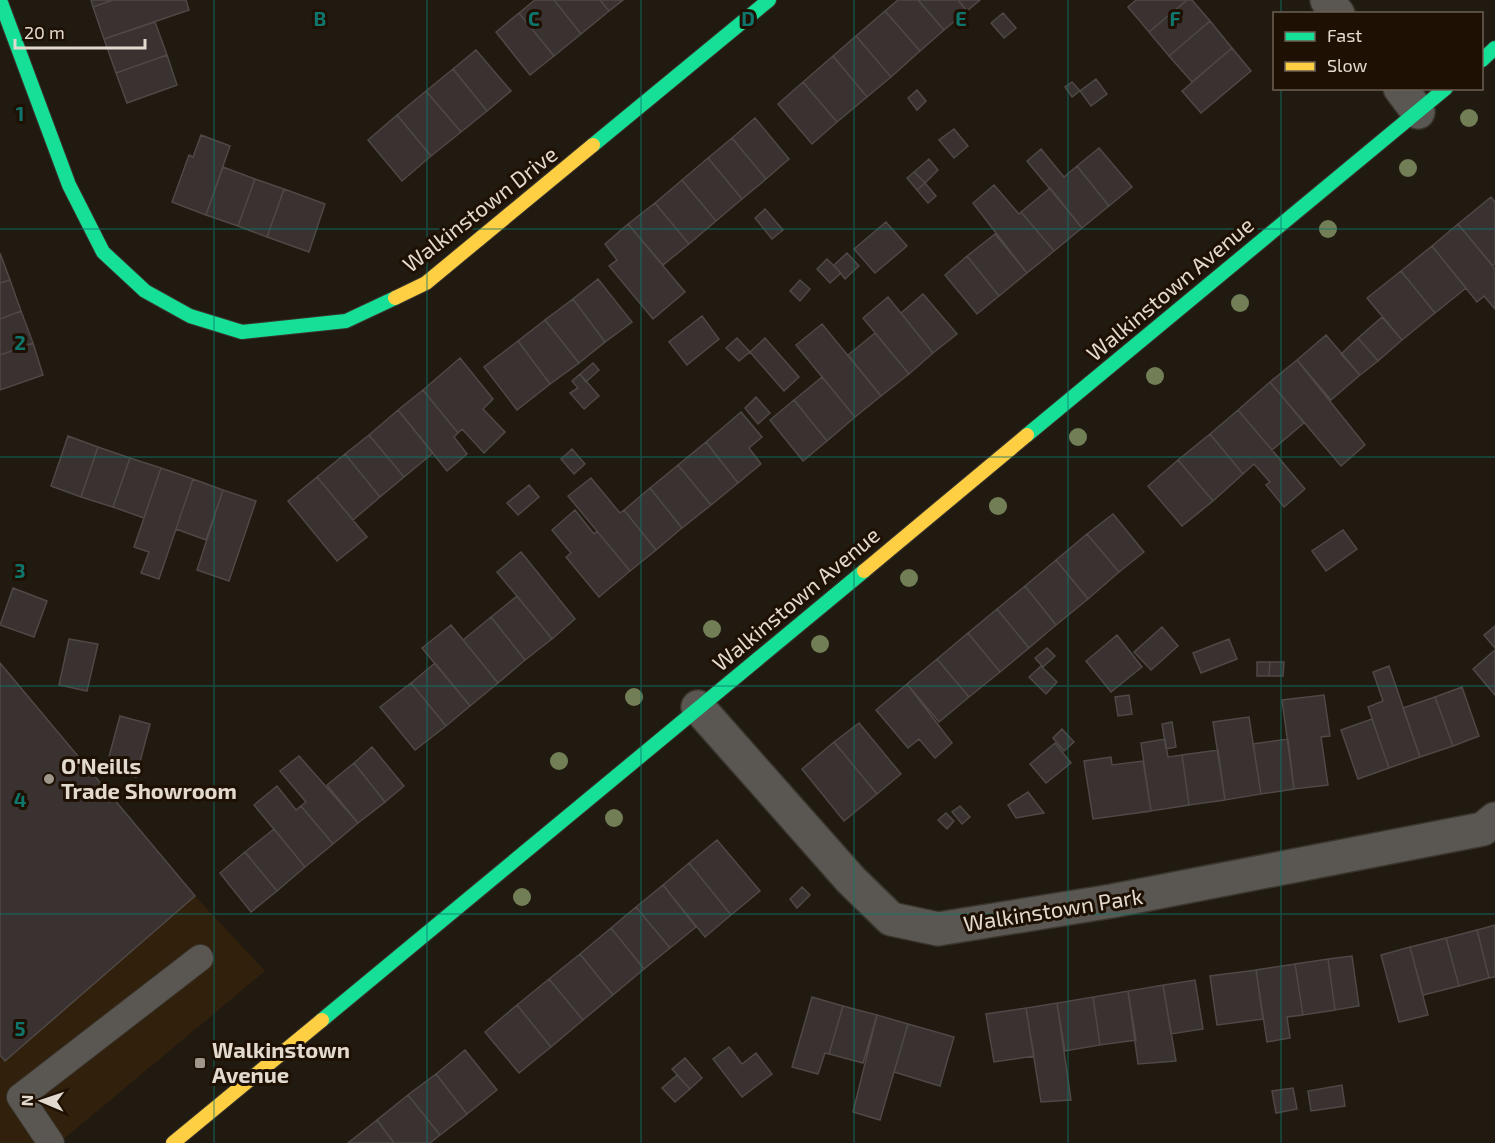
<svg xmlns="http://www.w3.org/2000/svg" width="1495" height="1143" viewBox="0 0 1495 1143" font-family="'Exo 2',sans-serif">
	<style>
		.built { fill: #31200b }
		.building { fill: #393230; stroke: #4f4846; stroke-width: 1.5 }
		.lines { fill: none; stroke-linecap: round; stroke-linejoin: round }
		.lane-casing { stroke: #3a352d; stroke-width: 28 }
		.street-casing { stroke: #3a352d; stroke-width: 36 }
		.fast-casing { stroke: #3a352d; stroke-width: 16 }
		.slow-casing { stroke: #3a352d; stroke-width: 16 }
		.lane { stroke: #5a5753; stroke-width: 26 }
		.street { stroke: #5a5753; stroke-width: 33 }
		.fast { stroke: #16e098; stroke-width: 14 }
		.slow { stroke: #ffcf43; stroke-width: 14 }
		.tree { fill: #717e56 }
		.grid { fill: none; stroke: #0f766e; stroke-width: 1.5; stroke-opacity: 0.55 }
		.poi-dot { fill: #9f978c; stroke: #1e1103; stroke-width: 2 }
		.labels { text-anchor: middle; stroke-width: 6; stroke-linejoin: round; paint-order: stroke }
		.street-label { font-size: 22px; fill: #e3dacf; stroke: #1e1103 }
		.poi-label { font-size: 22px; font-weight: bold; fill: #e3dacf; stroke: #1e1103; text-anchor: start }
		.grid-label { font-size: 20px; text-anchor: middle; font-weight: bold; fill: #0f766e; stroke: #1e1103; stroke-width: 6; stroke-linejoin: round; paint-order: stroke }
	</style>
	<rect width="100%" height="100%" fill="#211a11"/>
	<path class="built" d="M0,663L195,896L265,971L59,1143H0Z"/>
	<path class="building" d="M91,0H113L93,7Z
		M113,0H186L189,10L104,39L93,7Z
		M535,0H554L581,34L554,56L519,13Z
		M554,0H600L609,11L581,34Z
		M600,0H623L609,11Z
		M898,0H918L944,30L920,51L885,11Z
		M918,0H958L967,11L944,30Z
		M958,0H980L967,11Z
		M1136,0H1187L1149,32L1128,7Z
		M1187,0H1192L1210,21L1169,56L1149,32Z
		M885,11L920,51L891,77L856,36Z
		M519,13L554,56L530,75L496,32Z
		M1003,13L1016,28L1004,38L991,23Z
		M1210,21L1232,48L1192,82L1169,56Z
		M155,22L167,55L116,73L104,39Z
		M856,36L891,77L867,97L833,56Z
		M1232,48L1251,71L1201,113L1182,91Z
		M476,50L511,91L487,111L453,69Z
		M167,55L177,85L127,103L116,73Z
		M833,56L867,97L837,122L803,82Z
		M453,69L487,111L461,132L426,91Z
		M1096,79L1107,94L1091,106L1080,91Z
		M803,82L837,122L812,144L778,104Z
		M1072,82L1080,91L1072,97L1065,87Z
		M917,90L926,101L917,110L908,98Z
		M426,91L461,132L431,156L397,115Z
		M397,115L431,156L402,181L368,140Z
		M755,118L789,159L766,179L732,138Z
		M954,129L968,146L954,158L939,140Z
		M201,135L230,146L206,215L172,202L189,155L193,157Z
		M732,138L766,179L742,199L708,158Z
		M1099,148L1132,187L1109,206L1077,166Z
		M1041,149L1064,177L1077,166L1109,206L1082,228L1027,161Z
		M708,158L742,199L716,221L682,180Z
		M929,159L938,170L925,183L914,172Z
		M223,167L255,179L238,226L206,215Z
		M914,172L925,183L917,190L907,178Z
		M255,179L284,189L267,237L238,226Z
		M682,180L716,221L689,244L655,203Z
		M925,183L936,196L928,203L917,190Z
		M994,185L1019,214L1021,212L1054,251L1027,273L973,203Z
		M1050,188L1082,228L1054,251L1021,212Z
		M284,189L325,204L309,252L267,237Z
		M1491,197L1495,202V264L1493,266L1458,224Z
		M655,203L689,244L663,265L628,224Z
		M765,209L783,230L772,239L755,218Z
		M886,222L907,246L875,273L854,249Z
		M628,224L685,292L653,319L609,266L617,260L605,244Z
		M1458,224L1495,269V309L1484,296L1477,302L1432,246Z
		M995,234L1027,273L999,296L967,256Z
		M1432,246L1466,288L1435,313L1401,271Z
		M0,253L10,280L0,283Z
		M847,253L859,266L845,279L834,265Z
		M967,256L999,296L977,314L945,275Z
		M827,259L841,273L830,283L817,269Z
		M1401,271L1435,313L1402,340L1367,298Z
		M598,279L632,322L605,342L573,299Z
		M10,280L21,311L0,319V283Z
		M800,280L810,289L800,301L790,291Z
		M923,294L957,334L933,353L901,313Z
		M888,297L933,353L909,374L863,318Z
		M573,299L605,342L579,363L545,320Z
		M21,311L33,343L0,355V319Z
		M702,316L719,339L687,365L669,342Z
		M1382,317L1402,340L1378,361L1358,338Z
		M545,320L579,363L550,384L518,341Z
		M822,324L881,396L855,417L796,345Z
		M875,333L909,374L881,396L848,355Z
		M1326,335L1360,375L1331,400L1297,360Z
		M737,338L750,352L739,361L726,348Z
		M765,338L799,377L784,391L750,352Z
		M1358,338L1378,361L1360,375L1341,354Z
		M518,341L550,384L517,410L484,367Z
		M33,343L43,375L0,390V355Z
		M460,358L493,399L483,409L505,432L484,453L462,429L458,433L423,390Z
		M1297,360L1365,445L1341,466L1270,382Z
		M593,363L599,370L586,382L580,374Z
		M580,374L599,396L584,409L570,393L578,388L572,381Z
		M822,377L855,417L827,441L794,400Z
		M1270,382L1304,423L1272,450L1238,410Z
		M423,390L458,433L454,437L467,454L447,471L398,410Z
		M756,397L770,413L758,424L745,408Z
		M794,400L827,441L803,461L770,420Z
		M398,410L433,453L404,477L369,435Z
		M1238,410L1305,489L1284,507L1266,485L1270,482L1254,464L1243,474L1210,434Z
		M741,412L762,437L749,448L761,464L738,483L706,442Z
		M1210,434L1243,474L1213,501L1178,460Z
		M369,435L404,477L380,497L345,454Z
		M68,436L98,447L81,497L51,486Z
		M706,442L738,483L711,505L678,465Z
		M98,447L130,458L113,507L81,497Z
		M572,449L585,464L574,474L561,459Z
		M345,454L380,497L353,520L317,477Z
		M130,458L161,468L144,518L113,507Z
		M1178,460L1213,501L1182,526L1148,486Z
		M678,465L711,505L682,528L650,488Z
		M161,468L193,479L159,579L141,573L149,552L134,547Z
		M317,477L367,537L337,561L288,501Z
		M591,478L620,513L624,510L656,550L630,571L568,496Z
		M193,479L223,490L206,540L176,529Z
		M529,485L539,497L518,515L507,503Z
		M650,488L682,528L656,550L624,510Z
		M223,490L256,501L229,581L197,570Z
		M575,510L594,534L597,531L630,571L599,597L566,557L571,553L552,530Z
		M1113,514L1144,552L1119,572L1087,534Z
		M1343,530L1357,549L1326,571L1312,551Z
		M1087,534L1119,572L1088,599L1056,560Z
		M521,552L575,619L552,639L497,572Z
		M1056,560L1088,599L1056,625L1025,586Z
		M1025,586L1056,625L1029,648L997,609Z
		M13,588L47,601L34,637L0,625Z
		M517,596L552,639L525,660L491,617Z
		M997,609L1029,648L1000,672L968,633Z
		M491,617L525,660L498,683L463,640Z
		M451,625L498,683L470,706L422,648Z
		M1495,626V648L1484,635Z
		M1162,627L1178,646L1151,670L1134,652Z
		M968,633L1000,672L969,697L937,659Z
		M1117,635L1142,667L1111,692L1086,661Z
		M69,639L98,644L87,691L59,685Z
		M1229,639L1237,659L1201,673L1193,653Z
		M1047,648L1055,656L1043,667L1035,658Z
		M1495,650V695L1473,669Z
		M937,659L969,697L939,722L907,684Z
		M1257,662H1270L1269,676H1257Z
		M1270,662H1284L1283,676H1269Z
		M0,663L195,896L5,1061L0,1055Z
		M435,663L470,706L446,726L411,683Z
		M1041,666L1057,682L1046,694L1029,677Z
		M1389,666L1420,757L1389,768L1368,707L1383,701L1373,672Z
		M411,683L446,726L415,750L380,707Z
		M907,684L952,743L935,758L919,739L908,748L876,710Z
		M1462,687L1479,736L1453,746L1435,697Z
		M1129,695L1132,714L1118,716L1115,697Z
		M1324,695L1330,736L1321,737L1328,785L1294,789L1282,700Z
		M1435,697L1453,746L1420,757L1403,708Z
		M120,716L150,724L136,777L106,768Z
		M1249,717L1261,794L1225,800L1213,722Z
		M1372,719L1389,768L1358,779L1341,730Z
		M1172,722L1176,747L1166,749L1162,724Z
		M859,723L901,774L877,794L834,742Z
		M1062,729L1074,742L1064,751L1053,738Z
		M1165,739L1168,757L1182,755L1189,805L1151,811L1141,743Z
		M1288,739L1294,789L1261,794L1253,744Z
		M834,742L877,794L844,821L802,769Z
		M1055,743L1071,763L1046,783L1030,764Z
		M372,747L404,786L385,802L354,763Z
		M1218,750L1225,800L1189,805L1182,755Z
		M299,756L358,823L333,844L301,806L306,802L280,771Z
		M1111,757L1112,765L1143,761L1151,811L1093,819L1084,761Z
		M354,763L385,802L358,823L327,785Z
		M277,786L296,810L301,806L333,844L305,867L254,805Z
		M1028,792L1044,813L1016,818L1008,805Z
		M960,806L970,817L962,824L952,812Z
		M946,813L954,821L947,829L938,820Z
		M274,829L305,867L277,891L245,852Z
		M717,840L760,891L731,915L689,863Z
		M245,852L277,891L251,912L220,873Z
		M689,863L731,915L705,937L663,885Z
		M663,885L696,927L670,948L636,907Z
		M802,887L810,895L797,908L790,899Z
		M636,907L670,948L644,969L611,928Z
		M1495,925V977L1489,978L1477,930Z
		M611,928L644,969L613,995L580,954Z
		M1477,930L1489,978L1459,986L1446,938Z
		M1446,938L1459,986L1423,995L1410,947Z
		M1410,947L1428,1015L1399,1022L1381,955Z
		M580,954L613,995L583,1020L549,979Z
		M1352,956L1359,1006L1335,1010L1328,959Z
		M1328,959L1335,1010L1303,1015L1295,964Z
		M1295,964L1303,1015L1287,1017L1290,1038L1267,1042L1256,970Z
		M1256,970L1263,1019L1217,1025L1210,976Z
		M549,979L583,1020L551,1047L517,1005Z
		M1195,980L1203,1029L1171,1034L1163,985Z
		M1163,985L1176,1061L1138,1064L1128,991Z
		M1128,991L1136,1040L1100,1045L1093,997Z
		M812,997L843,1006L829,1054L825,1053L818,1074L792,1067Z
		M1093,997L1100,1045L1065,1051L1057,1003Z
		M1057,1003L1071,1100L1041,1102L1026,1008Z
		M517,1005L551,1047L519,1073L485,1032Z
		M843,1006L877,1015L863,1063L829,1054Z
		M1026,1008L1034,1056L994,1062L986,1014Z
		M877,1015L908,1024L880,1120L853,1112Z
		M908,1024L954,1037L940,1086L894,1072Z
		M729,1047L742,1064L756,1053L772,1074L742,1097L713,1059Z
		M465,1050L497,1090L467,1114L436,1074Z
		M685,1058L702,1078L690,1089L672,1069Z
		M436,1074L467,1114L440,1135L408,1095Z
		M677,1075L690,1089L675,1102L662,1088Z
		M1342,1085L1345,1106L1311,1111L1308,1091Z
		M1293,1088L1297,1109L1276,1113L1272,1091Z
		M408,1095L440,1135L430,1143H394L377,1120Z
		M377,1120L394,1143H348Z"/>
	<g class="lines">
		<g class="lane-casing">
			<path id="lane" d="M51,1143L20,1097L200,958"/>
		</g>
		<g class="street-casing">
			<path id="street" d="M1327,0L1338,14
				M1400,88L1418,112
				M698,707L851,880L891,919L938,929L1112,901L1483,829L1495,819"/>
		</g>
		<g class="fast-casing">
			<path id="fast" d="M0,0L69,185L103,252L145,291L190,316L242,332L346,321L395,298
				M1482,60L1495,48
				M593,145L769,0
				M1027,435L1446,88
				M322,1020L864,571"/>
		</g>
		<g class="slow-casing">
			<path id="slow" d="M395,298L426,283L593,145
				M864,571L1027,435
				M173,1143L322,1020"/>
		</g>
		<use href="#lane" class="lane"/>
		<use href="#street" class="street"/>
		<use href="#fast" class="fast"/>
		<use href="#slow" class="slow"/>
	</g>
	<g class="tree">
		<circle cx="1469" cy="118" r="9"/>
		<circle cx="1408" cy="168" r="9"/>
		<circle cx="1328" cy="229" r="9"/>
		<circle cx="1240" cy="303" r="9"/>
		<circle cx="1155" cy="376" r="9"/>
		<circle cx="1078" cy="437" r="9"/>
		<circle cx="998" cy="506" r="9"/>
		<circle cx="909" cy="578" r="9"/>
		<circle cx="712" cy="629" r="9"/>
		<circle cx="820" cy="644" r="9"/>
		<circle cx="634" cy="697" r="9"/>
		<circle cx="559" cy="761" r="9"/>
		<circle cx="614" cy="818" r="9"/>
		<circle cx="522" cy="897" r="9"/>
	</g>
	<path class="grid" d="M214,0V1143M427,0V1143M641,0V1143M854,0V1143M1068,0V1143M1281,0V14M1281,88V1143M0,229H1495M0,457H1495M0,686H1495M0,914H1495"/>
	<g class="poi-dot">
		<circle cx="49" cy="779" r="6"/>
		<rect x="194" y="1057" width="12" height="12" rx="3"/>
	</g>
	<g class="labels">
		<g class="street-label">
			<text transform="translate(480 209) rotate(-38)" y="8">Walkinstown Drive</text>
			<text transform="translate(1170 289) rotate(-40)" y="8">Walkinstown Avenue</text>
			<text transform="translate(796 599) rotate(-40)" y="8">Walkinstown Avenue</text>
			<text transform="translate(1053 910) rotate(-9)" y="8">Walkinstown Park</text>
		</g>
		<g class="poi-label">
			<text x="61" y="774">O'Neills<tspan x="61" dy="25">Trade Showroom</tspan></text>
			<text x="212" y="1058">Walkinstown<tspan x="212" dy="25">Avenue</tspan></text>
		</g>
	</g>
	<g class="grid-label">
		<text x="320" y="26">B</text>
		<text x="534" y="26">C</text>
		<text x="748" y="26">D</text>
		<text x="961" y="26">E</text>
		<text x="1175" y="26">F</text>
		<text x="20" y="121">1</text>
		<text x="20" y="350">2</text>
		<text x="20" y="578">3</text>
		<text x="20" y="807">4</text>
		<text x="20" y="1036">5</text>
	</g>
	<rect x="1273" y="12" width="210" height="78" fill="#1e1103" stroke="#6d6155" stroke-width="1.5"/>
	<rect x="1285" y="32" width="30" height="9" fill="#16e098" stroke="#6d6155" stroke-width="1.5"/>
	<text x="1327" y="42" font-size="18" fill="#e3dacf">Fast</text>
	<rect x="1285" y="62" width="30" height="9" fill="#ffcf43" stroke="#6d6155" stroke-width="1.5"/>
	<text x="1327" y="72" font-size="18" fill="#e3dacf">Slow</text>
	<g transform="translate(42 1101) rotate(272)" stroke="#1e1103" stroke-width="4.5" paint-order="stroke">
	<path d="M0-4.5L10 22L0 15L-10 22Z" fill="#e3dacf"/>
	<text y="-9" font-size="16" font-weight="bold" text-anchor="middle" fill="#e3dacf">N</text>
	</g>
	<path d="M15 39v9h130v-9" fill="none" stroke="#e3dacf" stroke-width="3"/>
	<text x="24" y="39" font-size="18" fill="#e3dacf" stroke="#1e1103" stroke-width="4.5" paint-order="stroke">20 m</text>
</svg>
